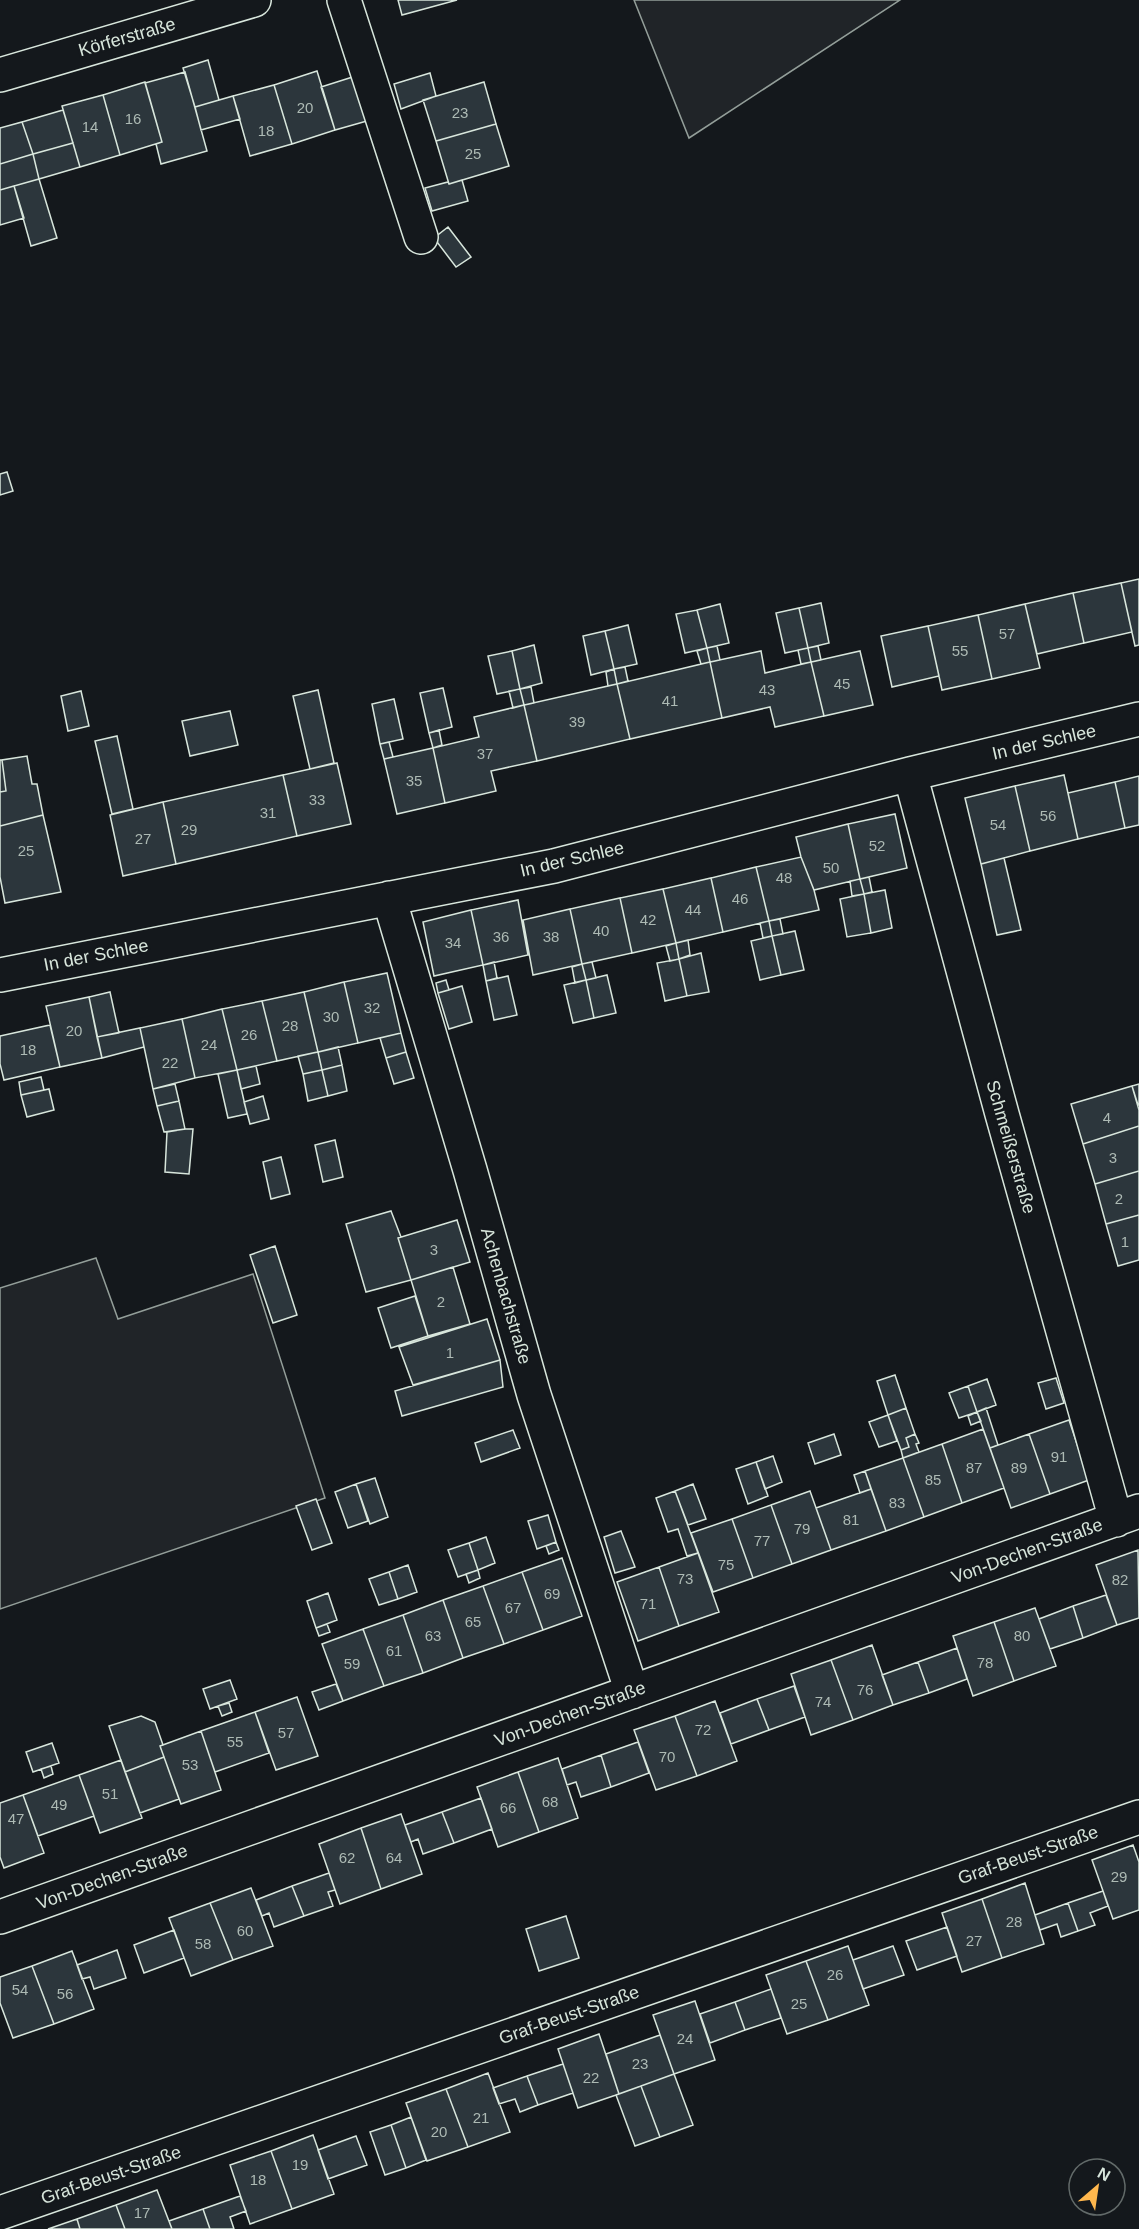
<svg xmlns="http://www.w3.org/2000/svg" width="1139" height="2229" viewBox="0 0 1139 2229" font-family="Arial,sans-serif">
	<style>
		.green { fill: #202428; stroke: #939e99; stroke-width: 1.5 }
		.building { fill: #2c363c; stroke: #d8e6dc; stroke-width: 1.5 }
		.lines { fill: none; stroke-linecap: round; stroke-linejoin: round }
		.minor-casing { stroke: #d8e6dc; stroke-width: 36 }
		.minor { stroke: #14181c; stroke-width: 33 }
		.labels { text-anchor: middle; stroke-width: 4.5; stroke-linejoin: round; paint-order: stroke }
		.number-label { font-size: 15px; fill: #adbab4 }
		.street-label { font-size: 18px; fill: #d8e6dc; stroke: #14181c }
	</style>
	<rect width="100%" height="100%" fill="#14181c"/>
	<path class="green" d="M634,0H900L689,138Z
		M96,1258L118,1319L253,1274L325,1498L0,1609V1288Z"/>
	<path class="building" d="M398,0H457L402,15Z
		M208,60L219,100L195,107L183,68Z
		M317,71L335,130L292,144L274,85Z
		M185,72L207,151L161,164L156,144L162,142L145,83Z
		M430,73L436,96L401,109L394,84Z
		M362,74L374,119L335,130L321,87Z
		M145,82L162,142L120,155L103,95Z
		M484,82L496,124L436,141L423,100Z
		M274,85L292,144L250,156L233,96Z
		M103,95L120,155L80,167L62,106Z
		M233,96L240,119L201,130L195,107Z
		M63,110L73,143L33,154L22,122Z
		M22,122L33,154L0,164V128Z
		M496,124L509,166L449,184L436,141Z
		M73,143L80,167L39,179L33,154Z
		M33,154L39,179L0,190V164Z
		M39,179L57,238L31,246L14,186Z
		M462,180L468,201L432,211L425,188L448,182L449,184Z
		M14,186L24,218L0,225V190Z
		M448,227L471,257L456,267L434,238Z
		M7,472L13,491L0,495V474Z
		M1139,579V645L1135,646L1121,583Z
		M1121,583L1132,632L1084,643L1073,593Z
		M1073,593L1084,643L1037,654L1025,604Z
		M821,603L829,643L808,648L799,608Z
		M720,604L729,643L707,648L697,610Z
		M1025,604L1040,668L992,679L978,615Z
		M799,608L808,648L785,653L776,613Z
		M697,610L707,648L685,653L676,614Z
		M978,615L992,679L942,690L928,626Z
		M628,625L637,664L614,669L605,631Z
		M928,626L939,676L892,687L881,636Z
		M605,631L614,669L591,675L583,636Z
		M534,645L542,683L520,689L512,651Z
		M717,646L720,660L710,662L707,648Z
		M818,646L821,660L811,662L808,648Z
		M707,648L710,662L701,664L697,651Z
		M808,648L811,662L801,664L798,650Z
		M512,651L520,689L497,694L488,656Z
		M761,651L765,673L811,662L824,716L775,727L770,707L722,718L710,662Z
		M860,651L873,705L824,716L811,662Z
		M710,662L722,718L630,739L617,684Z
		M625,667L628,681L617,684L614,669Z
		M614,669L617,684L608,686L606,672Z
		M617,684L630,739L537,761L524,705Z
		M531,687L534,703L524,705L520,689Z
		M443,688L452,727L429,733L420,693Z
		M520,689L524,705L513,708L509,691Z
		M318,690L334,763L310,769L293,696Z
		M81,691L89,726L68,731L61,696Z
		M394,699L403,739L380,744L372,704Z
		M524,705L537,761L491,771L496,791L445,803L433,748L479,737L474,717Z
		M230,711L238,745L190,756L182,721Z
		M439,730L442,745L433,748L429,733Z
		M117,736L133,809L112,814L95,741Z
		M389,742L393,757L384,759L380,744Z
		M433,748L445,803L397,814L384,759Z
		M27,756L32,784H37L43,815L0,826V792L6,791L2,760Z
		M0,760H2L6,791L0,792Z
		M337,763L351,824L297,836L283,775Z
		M283,775L297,836L176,864L163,802Z
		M1064,775L1078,839L1030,851L1015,786Z
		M1139,776V825L1125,828L1115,782Z
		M1115,782L1125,828L1078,839L1068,793Z
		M1015,786L1030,851L981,864L965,798Z
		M163,802L176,864L123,876L110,815Z
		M895,814L907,868L860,879L848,824Z
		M43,815L61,892L5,903L0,877V826Z
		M848,824L860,879L814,890L801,857L796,837Z
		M801,857L814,890L819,910L769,921L756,867Z
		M1004,858L1021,930L997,935L981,864Z
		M756,867L769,921L723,932L711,878Z
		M869,877L872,892L864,894L860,879Z
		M711,878L723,932L676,943L663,889Z
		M860,879L864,894L852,896L850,881Z
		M663,889L676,943L632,953L620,898Z
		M885,890L892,928L871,933L864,894Z
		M864,894L871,933L847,937L840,899Z
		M620,898L632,953L582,964L570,909Z
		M518,900L528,955L483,965L471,910Z
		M570,909L582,964L533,975L523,920Z
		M471,910L483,965L434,976L423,922Z
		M780,919L783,934L772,936L769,921Z
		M769,921L772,936L763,938L760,923Z
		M795,931L804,970L781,975L772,936Z
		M772,936L781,975L760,980L751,941Z
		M688,940L690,955L679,959L676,943Z
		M676,943L679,959L670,961L666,946Z
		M701,953L709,992L687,996L679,959Z
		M679,959L687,996L665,1001L657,963Z
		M494,962L497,978L486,981L483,965Z
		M592,962L596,978L586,980L582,964Z
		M582,964L586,980L575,983L572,967Z
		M387,973L401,1033L358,1043L344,982Z
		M607,975L616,1013L594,1018L586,980Z
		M508,976L517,1015L494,1020L486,981Z
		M446,980L449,990L438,993L436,983Z
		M586,980L594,1018L573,1023L564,985Z
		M344,982L358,1043L318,1052L304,992Z
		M462,986L472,1022L449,1029L438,993Z
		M110,992L119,1033L97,1037L89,997Z
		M304,992L318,1052L277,1061L262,1001Z
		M89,997L102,1058L60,1067L46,1006Z
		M262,1001L277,1061L237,1070L222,1009Z
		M222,1009L237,1070L195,1078L182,1019Z
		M182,1019L195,1078L153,1089L140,1028Z
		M50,1025L60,1067L4,1080L0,1064V1036Z
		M140,1028L144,1047L102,1058L97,1037Z
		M401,1033L406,1052L386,1058L380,1038Z
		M338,1047L342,1065L322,1070L318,1052Z
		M318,1052L322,1070L303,1074L298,1056Z
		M406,1052L414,1078L394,1084L386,1058Z
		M342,1065L347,1091L328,1096L322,1070Z
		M256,1066L260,1084L241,1089L237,1070Z
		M237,1070L247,1114L228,1118L218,1074Z
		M322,1070L328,1096L308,1101L303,1074Z
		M41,1077L44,1090L21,1095L19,1082Z
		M175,1084L179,1101L157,1106L153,1089Z
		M1139,1084V1105H1138L1132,1086Z
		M1132,1086L1139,1110V1126L1083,1144L1071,1104Z
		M49,1089L54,1110L27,1117L21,1095Z
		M263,1096L269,1119L250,1124L244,1102Z
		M179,1101L185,1129L164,1132L157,1106Z
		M1139,1126V1171L1095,1184L1083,1144Z
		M185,1129H193L189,1174L165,1172L167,1132Z
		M335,1140L343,1177L323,1182L315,1145Z
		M281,1157L290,1194L271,1199L263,1162Z
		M1139,1171V1215L1106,1224L1095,1184Z
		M391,1211L401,1237L398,1238L411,1280L366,1292L346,1224Z
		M1139,1215V1260L1118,1266L1106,1224Z
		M457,1220L470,1262L411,1280L398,1238Z
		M275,1246L297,1315L273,1323L250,1255Z
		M453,1267L470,1324L428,1336L411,1280Z
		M415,1296L428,1336L391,1348L378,1308Z
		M487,1319L500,1360L413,1385L399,1347Z
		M500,1360L503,1387L402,1416L395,1391Z
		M895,1375L906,1408L888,1415L877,1381Z
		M1056,1378L1064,1403L1046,1409L1038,1383Z
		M987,1379L996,1405L977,1412L968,1386Z
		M968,1386L977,1412L959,1418L949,1393Z
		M906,1408L915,1434L906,1438L909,1447L901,1450L888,1415Z
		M986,1408L998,1445L990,1448L977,1412Z
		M977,1412L981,1421L971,1425L968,1416Z
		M888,1415L897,1441L879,1447L869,1422Z
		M1069,1420L1089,1480L1050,1494L1029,1434Z
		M983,1429L1004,1488L962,1503L942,1444Z
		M513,1430L520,1448L481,1462L475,1443Z
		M834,1434L841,1455L815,1464L808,1443Z
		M915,1434L919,1443L916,1444L919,1452L903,1458L901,1450L909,1447L906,1438Z
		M1029,1434L1050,1494L1011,1508L990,1448Z
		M942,1444L962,1503L924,1517L903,1458Z
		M773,1456L782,1482L765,1489L756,1462Z
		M903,1458L924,1517L886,1531L865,1471Z
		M756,1462L768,1496L748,1504L736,1469Z
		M865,1471L871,1489L860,1493L854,1475Z
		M375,1478L388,1517L370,1524L356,1484Z
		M356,1484L368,1521L348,1528L335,1492Z
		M693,1484L706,1519L688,1525L675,1491Z
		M871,1489L886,1531L831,1550L816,1508Z
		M675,1491L698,1553L687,1556L678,1529L668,1532L656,1498Z
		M810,1491L831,1550L792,1564L771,1505Z
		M316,1499L332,1543L312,1550L296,1506Z
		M771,1505L792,1564L753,1578L732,1519Z
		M548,1515L556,1542L537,1549L528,1521Z
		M732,1519L753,1578L713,1592L691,1533Z
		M621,1531L635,1567L615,1573L604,1537Z
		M486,1537L495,1563L478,1570L469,1543Z
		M556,1542L559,1550L549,1554L546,1546Z
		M469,1543L478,1570L458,1577L448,1550Z
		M1138,1550L1139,1618L1117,1625L1096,1565Z
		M698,1553L719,1612L679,1626L659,1567Z
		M562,1558L582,1616L543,1630L522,1572Z
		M408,1565L417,1592L398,1599L389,1572Z
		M659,1567L679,1626L638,1641L617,1582Z
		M478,1570L480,1578L469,1583L466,1574Z
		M389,1572L398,1599L379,1605L369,1579Z
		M522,1572L543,1630L504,1644L483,1586Z
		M483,1586L504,1644L463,1658L443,1600Z
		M328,1593L337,1620L316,1628L307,1601Z
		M1106,1595L1117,1625L1083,1638L1073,1606Z
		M443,1600L463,1658L423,1673L403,1615Z
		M1073,1606L1083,1638L1050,1649L1039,1619Z
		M1035,1608L1056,1666L1014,1681L994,1622Z
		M403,1615L423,1673L384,1686L363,1629Z
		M994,1622L1014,1681L973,1696L953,1636Z
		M327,1624L330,1632L319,1636L316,1628Z
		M363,1629L384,1686L343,1701L322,1644Z
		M872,1645L893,1705L853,1720L831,1660Z
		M957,1648L967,1679L929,1693L918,1662Z
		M831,1660L853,1720L811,1735L791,1674Z
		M918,1662L929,1693L893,1705L882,1675Z
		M230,1680L237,1699L210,1709L203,1689Z
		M336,1684L343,1701L319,1710L312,1692Z
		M794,1686L805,1717L769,1730L757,1699Z
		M297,1697L318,1756L276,1770L255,1712Z
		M757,1699L769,1730L731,1744L720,1713Z
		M715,1701L737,1761L697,1776L675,1716Z
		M229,1703L232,1712L222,1716L218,1706Z
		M255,1712L269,1753L215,1772L201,1731Z
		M141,1716L155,1722L163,1745L160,1746L164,1757L125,1772L109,1726Z
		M675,1716L697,1776L656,1790L634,1730Z
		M201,1731L221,1790L181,1804L160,1746Z
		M638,1742L649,1773L611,1787L601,1755Z
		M52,1743L59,1763L33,1772L26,1752Z
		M601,1755L611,1787L581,1797L576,1782L567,1785L562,1769Z
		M164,1757L179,1799L140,1813L125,1772Z
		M558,1758L578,1818L539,1832L518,1772Z
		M121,1760L142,1818L100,1833L79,1775Z
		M51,1766L53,1774L44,1778L41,1769Z
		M518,1772L539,1832L498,1847L477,1787Z
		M79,1775L94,1816L38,1836L23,1795Z
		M23,1795L44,1853L4,1868L0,1857V1803Z
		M481,1798L492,1829L454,1843L442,1812Z
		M442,1812L454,1843L423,1854L418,1839L411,1842L405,1825Z
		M401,1814L422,1874L381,1889L361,1828Z
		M361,1828L381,1889L340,1904L319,1844Z
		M1133,1845L1139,1862V1910L1113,1919L1092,1860Z
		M329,1873L335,1890L328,1892L333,1906L304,1916L292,1886Z
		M1025,1883L1044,1944L1002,1958L982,1899Z
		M292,1886L304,1916L274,1927L269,1913L262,1916L256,1900Z
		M251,1888L273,1946L233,1960L210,1903Z
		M1103,1891L1108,1906L1090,1913L1095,1925L1078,1931L1068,1903Z
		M982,1899L1002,1958L962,1972L942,1913Z
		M210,1903L233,1960L191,1976L169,1918Z
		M1068,1903L1078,1931L1061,1937L1057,1924L1040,1930L1035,1915Z
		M566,1916L579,1958L539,1971L526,1929Z
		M947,1927L957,1956L917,1970L906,1941Z
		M174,1930L184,1958L144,1973L134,1945Z
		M848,1946L869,2005L828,2020L806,1961Z
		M893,1946L904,1975L863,1989L853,1960Z
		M117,1950L126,1978L94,1989L90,1977L82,1979L77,1965Z
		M72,1951L94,2009L54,2024L32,1966Z
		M806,1961L828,2020L787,2034L766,1975Z
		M32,1966L54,2024L13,2038L0,2003V1977Z
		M771,1989L781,2018L745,2030L735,2002Z
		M695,2001L715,2060L674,2074L653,2015Z
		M735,2002L745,2030L710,2043L700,2014Z
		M599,2034L619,2094L578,2108L558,2049Z
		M660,2035L674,2074L619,2094L606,2054Z
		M563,2064L573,2093L538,2105L527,2076Z
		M488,2073L510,2132L468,2147L446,2089Z
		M674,2074L693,2125L660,2137L641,2086Z
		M527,2076L538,2105L520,2112L515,2099L499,2104L493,2088Z
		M641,2086L660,2137L635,2146L616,2095Z
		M446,2089L468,2147L427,2161L406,2103Z
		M411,2117L426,2160L406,2168L391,2125Z
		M391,2125L406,2168L385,2175L370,2132Z
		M313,2135L334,2194L292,2209L271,2151Z
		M356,2136L367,2165L328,2179L318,2150Z
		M271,2151L292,2209L250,2224L230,2165Z
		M157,2190L172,2229H125L116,2205Z
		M240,2196L246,2211L230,2217L234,2229H210L203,2209Z
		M116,2205L125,2229H80L77,2219Z
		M203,2209L210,2229H172L169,2221Z
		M77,2219L80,2229H48Z"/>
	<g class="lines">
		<g class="minor-casing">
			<path id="minor" d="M344,0L421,237
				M0,75L254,0
				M910,774L1002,1114L1116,1520
				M389,898L470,1170L534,1395L632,1692
				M0,975L554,866L910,774L1139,719
				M0,1917L1139,1511
				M0,2213L1139,1817"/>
		</g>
		<use href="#minor" class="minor"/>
	</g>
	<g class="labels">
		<g class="number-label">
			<text x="305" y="113">20</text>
			<text x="460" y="118">23</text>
			<text x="133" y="124">16</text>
			<text x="90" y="132">14</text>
			<text x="266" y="136">18</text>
			<text x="473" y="159">25</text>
			<text x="1007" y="639">57</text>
			<text x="960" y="656">55</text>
			<text x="842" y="689">45</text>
			<text x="767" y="695">43</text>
			<text x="670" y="706">41</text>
			<text x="577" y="727">39</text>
			<text x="485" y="759">37</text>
			<text x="414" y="786">35</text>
			<text x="317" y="805">33</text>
			<text x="268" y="818">31</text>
			<text x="1048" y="821">56</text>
			<text x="998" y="830">54</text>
			<text x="189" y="835">29</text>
			<text x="143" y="844">27</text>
			<text x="877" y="851">52</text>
			<text x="26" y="856">25</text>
			<text x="831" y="873">50</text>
			<text x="784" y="883">48</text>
			<text x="740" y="904">46</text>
			<text x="693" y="915">44</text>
			<text x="648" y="925">42</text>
			<text x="601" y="936">40</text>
			<text x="501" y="942">36</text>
			<text x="551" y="942">38</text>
			<text x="453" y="948">34</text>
			<text x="372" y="1013">32</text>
			<text x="331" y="1022">30</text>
			<text x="290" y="1031">28</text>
			<text x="74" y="1036">20</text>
			<text x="249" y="1040">26</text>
			<text x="209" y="1050">24</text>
			<text x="28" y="1055">18</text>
			<text x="170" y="1068">22</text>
			<text x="1107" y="1123">4</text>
			<text x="1113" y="1163">3</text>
			<text x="1119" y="1204">2</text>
			<text x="1125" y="1247">1</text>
			<text x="434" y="1255">3</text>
			<text x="441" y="1307">2</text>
			<text x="450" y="1358">1</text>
			<text x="1059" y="1462">91</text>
			<text x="974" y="1473">87</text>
			<text x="1019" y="1473">89</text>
			<text x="933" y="1485">85</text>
			<text x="897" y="1508">83</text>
			<text x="851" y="1525">81</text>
			<text x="802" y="1534">79</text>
			<text x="762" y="1546">77</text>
			<text x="726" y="1570">75</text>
			<text x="685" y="1584">73</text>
			<text x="1120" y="1585">82</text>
			<text x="552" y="1599">69</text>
			<text x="648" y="1609">71</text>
			<text x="513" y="1613">67</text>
			<text x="473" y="1627">65</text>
			<text x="433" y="1641">63</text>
			<text x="1022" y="1641">80</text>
			<text x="394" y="1656">61</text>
			<text x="985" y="1668">78</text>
			<text x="352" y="1669">59</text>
			<text x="865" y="1695">76</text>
			<text x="823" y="1707">74</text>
			<text x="703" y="1735">72</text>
			<text x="286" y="1738">57</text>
			<text x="235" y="1747">55</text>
			<text x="667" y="1762">70</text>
			<text x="190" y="1770">53</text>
			<text x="110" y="1799">51</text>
			<text x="550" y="1807">68</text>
			<text x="59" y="1810">49</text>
			<text x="508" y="1813">66</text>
			<text x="16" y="1824">47</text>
			<text x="347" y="1863">62</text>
			<text x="394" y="1863">64</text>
			<text x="1119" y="1882">29</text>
			<text x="1014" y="1927">28</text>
			<text x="245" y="1936">60</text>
			<text x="974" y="1946">27</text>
			<text x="203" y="1949">58</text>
			<text x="835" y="1980">26</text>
			<text x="20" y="1995">54</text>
			<text x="65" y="1999">56</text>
			<text x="799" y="2009">25</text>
			<text x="685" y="2044">24</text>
			<text x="640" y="2069">23</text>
			<text x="591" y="2083">22</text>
			<text x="481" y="2123">21</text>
			<text x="439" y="2137">20</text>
			<text x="300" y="2170">19</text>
			<text x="258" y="2185">18</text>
			<text x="142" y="2218">17</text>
		</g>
		<g class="street-label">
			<text transform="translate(127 37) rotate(-16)" y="6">Körferstraße</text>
			<text transform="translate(1044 742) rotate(-13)" y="6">In der Schlee</text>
			<text transform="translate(572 859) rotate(-13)" y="6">In der Schlee</text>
			<text transform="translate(96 955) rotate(-11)" y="6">In der Schlee</text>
			<text transform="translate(1011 1147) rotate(74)" y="6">Schmeißerstraße</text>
			<text transform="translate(506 1296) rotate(74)" y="6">Achenbachstraße</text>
			<text transform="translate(1027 1551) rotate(-20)" y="6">Von-Dechen-Straße</text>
			<text transform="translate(570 1714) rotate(-20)" y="6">Von-Dechen-Straße</text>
			<text transform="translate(1028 1855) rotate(-19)" y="6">Graf-Beust-Straße</text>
			<text transform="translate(112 1877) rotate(-20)" y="6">Von-Dechen-Straße</text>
			<text transform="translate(569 2015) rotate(-19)" y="6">Graf-Beust-Straße</text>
			<text transform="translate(111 2175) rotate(-19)" y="6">Graf-Beust-Straße</text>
		</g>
	</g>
	<g transform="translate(1097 2187) rotate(29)"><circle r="28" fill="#14181c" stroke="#626a69" stroke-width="1.5"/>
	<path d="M0-4.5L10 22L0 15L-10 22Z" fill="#ffb74d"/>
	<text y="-9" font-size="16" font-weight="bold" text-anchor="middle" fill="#d8e6dc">N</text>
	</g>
</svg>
